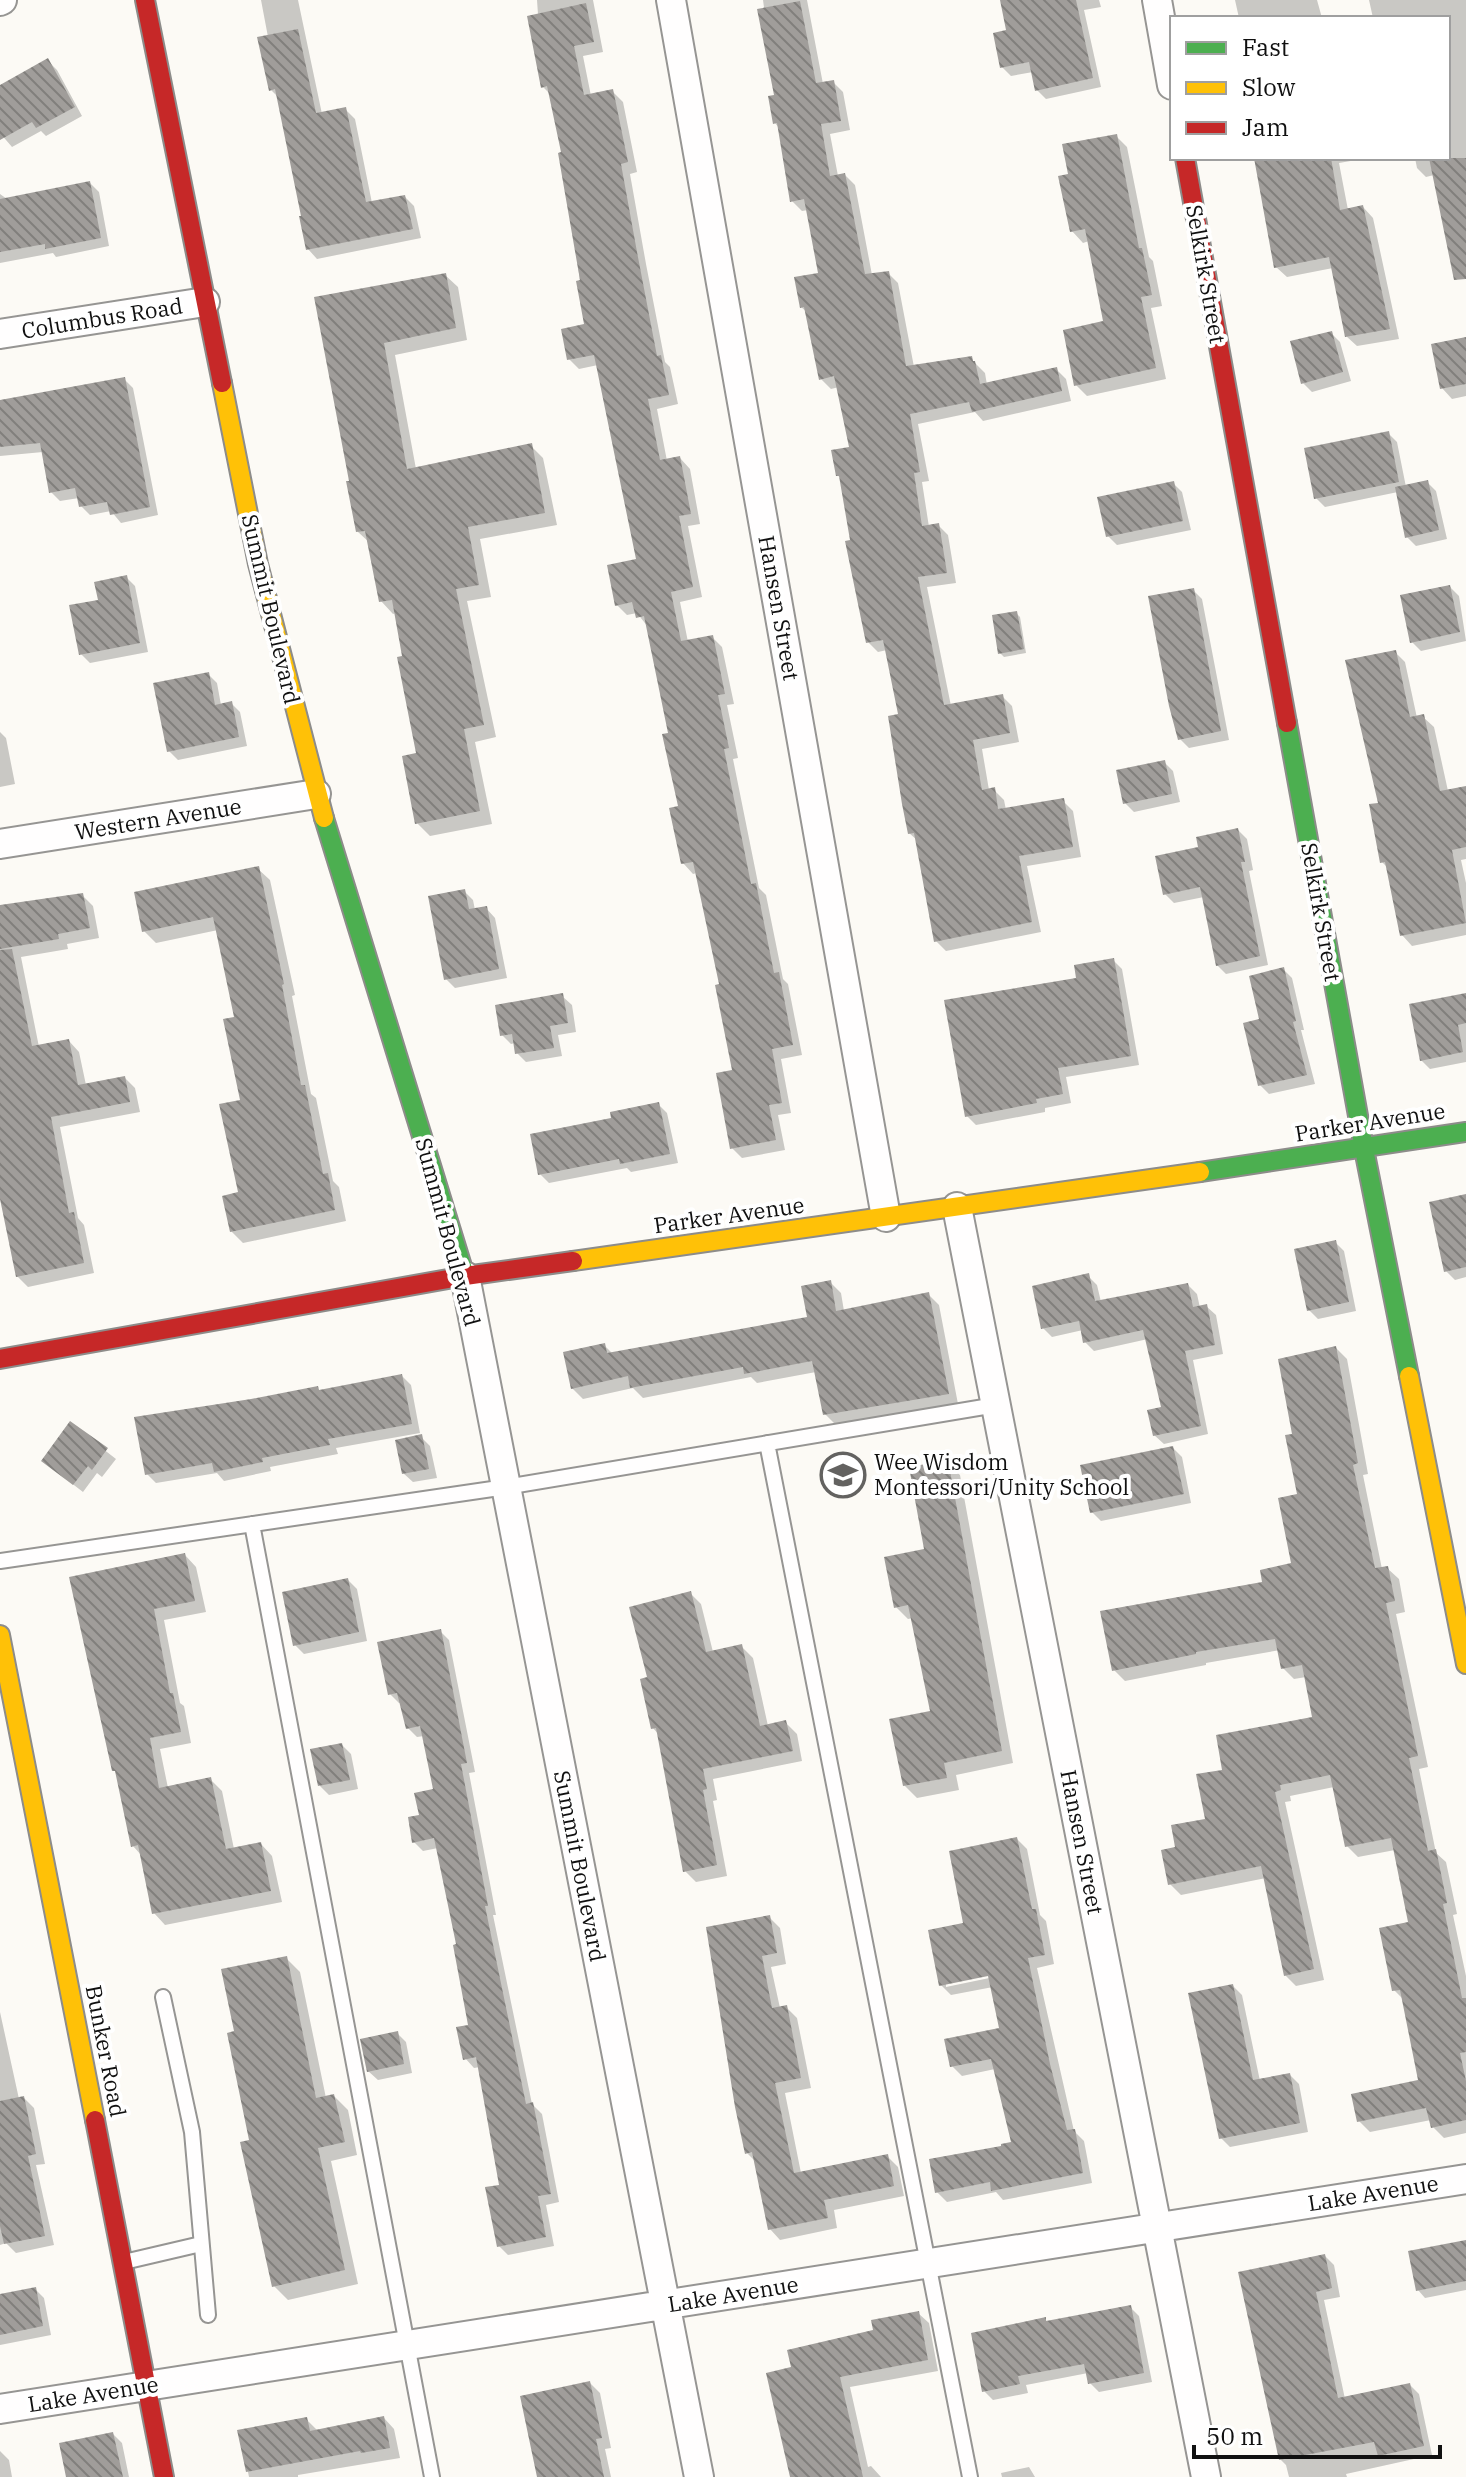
<svg xmlns="http://www.w3.org/2000/svg" width="1466" height="2477" viewBox="0 0 1466 2477" font-family="'IBM Plex Serif',serif">
	<style>
		.shadow { fill: #0003; fill-rule: evenodd }
		.building { fill: url(#building-back-hatch) }
		.lines { fill: none; stroke-linecap: round; stroke-linejoin: round }
		.lane-casing { stroke: #969593; stroke-width: 18 }
		.street-casing { stroke: #969593; stroke-width: 32 }
		.fast-casing { stroke: #8d8c8a; stroke-width: 22 }
		.slow-casing { stroke: #8d8c8a; stroke-width: 22 }
		.jam-casing { stroke: #8d8c8a; stroke-width: 22 }
		.lane { stroke: #fffefe; stroke-width: 14 }
		.street { stroke: #fffefe; stroke-width: 28 }
		.fast { stroke: #4caf50; stroke-width: 18 }
		.slow { stroke: #ffc107; stroke-width: 18 }
		.jam { stroke: #c62828; stroke-width: 18 }
		.labels { text-anchor: middle; stroke-width: 8; stroke-linejoin: round; paint-order: stroke }
		.street-label { font-size: 22px; fill: #101010; stroke: #fff }
		.poi-label { font-size: 22px; fill: #101010; stroke: #fff; text-anchor: start }
	</style>
	<defs>
		<pattern id="building-back-hatch" width="6" height="6" patternUnits="userSpaceOnUse" patternTransform="scale(2)"><rect width="6" height="6" fill="#a09d9a"/><path d="M-1 5l2 2M0 0l6 6M5-1l2 2" fill="none" stroke="#817f7c"/></pattern>
	</defs>
	<rect width="100%" height="100%" fill="#fcfaf5"/>
	<path class="shadow" d="M261,0H298L322,114L346,110L355,119L372,203L405,197L414,206L421,238L317,259L308,249L304,217L279,98L271,90L268,37Z
		M537,0H593L603,52L583,56L591,96L613,92L623,102L637,172L630,174L646,264L665,362L670,367L678,404L657,409L667,461L680,458L690,469L700,524L688,526L702,597L680,602L688,642L712,637L722,647L734,704L727,705L738,758L733,759L759,888L766,895L783,979L788,984L802,1055L781,1059L791,1113L778,1115L785,1150L742,1158L732,1148L734,1072L721,985L697,873L693,874L683,863L680,808L670,735L648,627L637,613L627,615L617,605L638,561L598,365L579,369L569,359L586,326L563,154L551,95L543,87Z
		M763,0H807L823,84L833,82L843,92L850,130L830,134L838,176L845,175L855,185L872,275L888,273L898,283L914,367L971,359L985,373L987,385L1056,369L1066,379L1071,401L983,421L975,412L918,424L929,481L922,482L929,527L938,525L948,535L956,583L927,587L951,706L1002,696L1012,706L1019,742L982,749L989,790H994L1004,800L1006,810L1063,801L1073,811L1081,857L1027,866L1041,932L946,951L936,941L917,840L909,833L900,716L887,650L878,652L868,642L842,479L837,475L851,448L839,387L831,389L821,379L808,313L801,307L820,274L808,210L802,211L792,201L779,128L775,123L776,97Z
		M1002,0H1099L1101,7L1084,10L1101,87L1046,99L1037,90L1033,72L1011,76L1002,67L1008,32Z
		M1235,0H1317L1322,18H1239Z
		M1369,0H1466V247L1434,175L1426,177L1417,168L1415,158H1448V18H1373Z
		M48,61L57,70L82,116L46,136L41,131L12,147L0,133V87Z
		M1116,136L1127,147L1149,257L1153,261L1162,306L1151,308L1166,379L1087,396L1076,385L1105,323L1089,241L1083,243L1072,231L1071,176Z
		M1256,158H1368L1339,163L1348,210L1363,207L1373,218L1399,339L1357,346L1346,336L1333,268L1287,277L1276,267Z
		M90,183L99,192L109,246L56,257L53,253L0,263V194L7,199Z
		M445,275L458,287L467,340L395,355L416,469L531,446L543,458L557,525L480,539L491,597L467,601L496,737L475,742L492,824L430,836L417,823L418,755L396,613L393,614L381,601L370,543L358,532L351,482L316,299Z
		M1331,333L1340,342L1351,381L1312,392L1303,383Z
		M1466,339V396L1452,399L1442,388Z
		M124,379L133,388L158,515L121,523L111,511L90,515L81,506L79,498L60,501L51,492L43,452L0,456V411Z
		M1388,433L1397,442L1406,487L1427,482L1436,491L1447,539L1416,546L1407,537L1398,492L1325,507L1316,498Z
		M1173,483L1182,492L1191,530L1117,545L1108,536Z
		M126,577L135,586L148,652L90,663L81,654L100,601Z
		M1450,587L1459,596L1466,641L1421,651L1412,642Z
		M1193,590L1202,599L1229,740L1189,748L1180,739Z
		M1016,613L1020,617L1026,653L1004,657L1000,653Z
		M1395,652L1405,662L1417,718L1423,717L1434,727L1448,791L1466,788V859L1461,860L1466,883V935L1412,946L1402,935L1389,869L1382,862L1380,804Z
		M208,674L217,683L221,705L231,703L240,712L247,746L178,760L169,751Z
		M0,732L6,738L15,784L0,787Z
		M1164,762L1173,771L1180,802L1134,812L1125,803Z
		M1238,830L1247,839L1253,870L1249,871L1268,965L1226,974L1217,965L1204,897L1174,903L1165,894L1200,848Z
		M258,869L270,880L295,995L292,996L311,1094L316,1098L333,1181L339,1187L346,1221L243,1243L231,1231L241,1194L242,1102L237,1019L218,930L156,943L144,931Z
		M464,891L473,900L475,910L486,908L495,918L507,978L455,988L446,979Z
		M82,895L93,906L99,938L67,944L68,949L21,957L39,1047L69,1041L79,1052L86,1085L125,1078L135,1088L140,1112L60,1127L78,1218L84,1225L94,1273L28,1287L17,1276L0,1192V908Z
		M1113,960L1122,969L1139,1065L1066,1077L1071,1103L1045,1108V1112L976,1125L967,1116L1079,979Z
		M1283,969L1292,978L1304,1030H1301L1315,1084L1269,1094L1260,1085L1261,1020Z
		M562,996L572,1005L576,1032L558,1035L562,1056L526,1062L517,1053L515,1043L511,1044L502,1035Z
		M1466,998V1062L1430,1069L1421,1060Z
		M658,1104L667,1113L678,1163L631,1172L627,1168L549,1183L540,1174Z
		M1466,1196V1277L1455,1280L1446,1271Z
		M1335,1242L1344,1251L1356,1311L1318,1319L1309,1310Z
		M1088,1276L1097,1285L1101,1302L1188,1285L1197,1294L1200,1308L1206,1306L1216,1315L1223,1354L1193,1360L1208,1434L1164,1444L1154,1435L1163,1409L1148,1339L1094,1351L1085,1342L1083,1330L1052,1337L1043,1328Z
		M830,1282L841,1293L844,1311L928,1294L939,1305L958,1404L836,1425L825,1414L816,1372L757,1383L751,1377L643,1398L633,1388L583,1399L572,1388L604,1345L613,1354L809,1319Z
		M1336,1348L1347,1359L1368,1474L1363,1475L1382,1569L1387,1568L1399,1579L1405,1612L1396,1614L1428,1767L1419,1769L1436,1853L1446,1862L1457,1914L1453,1915L1466,1976V2133L1444,2138L1433,2127L1431,2120L1370,2132L1359,2121L1420,2082L1404,2000L1394,1990L1411,1924L1395,1850L1358,1857L1347,1846L1334,1787L1290,1796L1291,1801L1285,1802L1324,1980L1296,1986L1285,1975L1266,1878L1181,1895L1170,1884L1177,1849L1207,1820L1224,1772L1315,1719L1306,1677L1294,1679L1283,1668L1280,1650L1206,1663V1665L1125,1681L1114,1670L1294,1565L1299,1496L1295,1435Z
		M402,1376L411,1385L420,1433L336,1448L338,1454L270,1467L271,1471L224,1481L217,1473L156,1483L147,1474L252,1401L317,1388L321,1392Z
		M71,1424L116,1459L102,1477L97,1473L83,1492L53,1469Z
		M421,1437L430,1446L437,1478L413,1482L403,1473Z
		M1173,1448L1182,1457L1191,1503L1101,1521L1092,1512Z
		M947,1463L960,1475L1013,1763L956,1775L959,1790L917,1798L904,1785L932,1713L913,1618L908,1619L896,1607L926,1551Z
		M185,1555L196,1567L206,1612L164,1620L180,1703L184,1706L191,1743L160,1749L168,1788L210,1779L222,1791L234,1849L261,1844L272,1856L282,1902L165,1925L154,1913L142,1856L133,1846L71,1578Z
		M348,1580L357,1589L367,1641L304,1654L295,1645Z
		M690,1593L701,1604L713,1652L742,1647L753,1658L768,1726L786,1723L797,1734L802,1761L713,1779L717,1800L713,1801L727,1876L696,1882L685,1871L659,1735L653,1728L649,1678Z
		M440,1631L449,1640L475,1772L469,1773L496,1915H493L532,2104L542,2114L559,2202L546,2205L554,2246L508,2255L499,2246L501,2186L480,2067L474,2068L465,2058L471,2026L458,1946L438,1848L423,1851L414,1842L421,1816L435,1791L424,1736L417,1737L408,1728L402,1703H399L390,1694Z
		M342,1745L351,1754L358,1789L329,1795L320,1786Z
		M1017,1839L1027,1849L1040,1915L1046,1921L1054,1964L1037,1968L1074,2131L1084,2141L1092,2183L1003,2200L996,2192L947,2202L937,2192L1014,2143L995,2069L962,2076L952,2066L1001,2029L993,1987L951,1995L941,1985L966,1925ZM998,1972L999,1976L946,1987V1983Z
		M769,1917L780,1928L786,1964L771,1967L780,2008L786,2007L797,2018L811,2088L785,2093L801,2173L887,2156L898,2167L904,2196L834,2210L837,2228L780,2240L770,2229L756,2162L747,2153L708,1928Z
		M286,1958L300,1972L326,2098L334,2096L348,2110L357,2155L331,2161L358,2284L288,2300L274,2286L236,2033Z
		M1233,1986L1242,1995L1260,2081L1290,2075L1299,2084L1308,2132L1230,2147L1221,2138Z
		M0,2012L19,2099L24,2098L34,2108L45,2164L36,2165L54,2245L16,2253L6,2243L0,2245Z
		M397,2033L406,2042L412,2073L378,2080L368,2071Z
		M1466,2242V2290L1425,2298L1418,2290Z
		M1325,2256L1334,2265L1340,2297L1324,2300L1345,2399L1410,2385L1419,2394L1432,2455L1346,2474L1347,2477H1289L1286,2465L1280,2459L1266,2398Z
		M35,2289L44,2298L51,2335L0,2345V2296Z
		M1130,2307L1139,2316L1152,2382L1099,2392L1090,2383L1088,2373L1026,2385L1028,2393L993,2400L984,2391L1045,2319L1048,2323Z
		M918,2313L929,2323L938,2371L850,2387L868,2467L871,2466L881,2477H801L794,2368Z
		M590,2383L600,2393L611,2448L605,2449L611,2477H539Z
		M384,2418L394,2429L400,2458L298,2475V2477H249L240,2431L306,2419L318,2431Z
		M113,2434L122,2443L129,2477H68Z
		M0,2451L9,2460L12,2477H0Z
		M1029,2467L1035,2477H1002L1001,2473Z"/>
	<path class="building" d="M1000,0H1076L1093,78L1035,91L1029,62L1000,68L993,33L1006,30Z
		M800,1L816,83L834,80L841,121L821,124L830,176L845,173L865,274L889,271L906,366L972,356L973,361H975L980,384L1057,367L1062,391L972,412L969,402L910,414L920,472L914,473L922,526L939,523L947,573L918,577L944,705L1003,694L1010,733L973,740L982,790L995,787L998,809L1064,798L1073,847L1019,856L1032,922L934,942L914,833L908,834L902,804L888,716L898,714L883,640L866,643L845,541L850,540L839,476H836L831,450L849,447L834,376L819,380L804,307L800,308L794,277L818,273L804,199L790,202L777,123L773,124L768,96L774,95L757,9Z
		M586,3L594,42L574,46L584,95L613,89L628,162L621,164L637,252L657,356L661,355L669,395L648,399L660,460L680,456L691,514L679,516L693,587L671,592L681,641L713,635L725,694L718,695L729,748L724,749L751,884L756,883L774,973L779,972L793,1045L772,1049L782,1103L769,1105L776,1140L730,1149L716,1073L732,1070L715,985L719,984L693,862L681,864L669,808L678,806L662,734L668,733L644,616L636,618L632,602L615,606L607,565L636,559L594,355L567,360L561,329L584,324L576,281L580,280L558,153L561,152L547,86L541,88L527,16Z
		M298,29L316,113L346,107L366,202L405,195L413,229L306,250L299,216H301L275,89L269,91L257,37Z
		M48,58L75,107L36,128L32,122L0,140V85Z
		M1117,134L1139,248H1142L1152,295L1141,297L1156,368L1074,386L1063,330L1103,321L1085,229L1070,232L1058,176L1068,174L1062,144Z
		M1254,158H1331L1340,210L1363,205L1390,329L1345,337L1329,257L1274,268Z
		M1429,158H1466V279L1454,280Z
		M90,181L101,238L45,249V244L0,252V199Z
		M446,273L456,328L384,343L407,469L532,443L545,513L468,527L479,585L456,589L484,725L464,729L480,811L415,824L402,756L416,753L397,657L402,656L392,600L379,602L365,531L356,532L346,481H349L314,297Z
		M1332,331L1343,372L1301,384L1290,341Z
		M1466,337V384L1440,389L1431,344Z
		M125,377L150,507L110,515L107,502L79,507L75,488L49,493L40,443L0,447V400Z
		M1389,431L1399,482L1314,499L1304,448Z
		M1428,480L1439,530L1405,538L1395,487Z
		M1174,481L1183,521L1106,537L1097,497Z
		M127,575L140,643L79,655L69,605L98,600L94,582Z
		M1450,585L1460,632L1410,643L1400,595Z
		M1194,588L1221,731L1178,740L1169,706L1148,596Z
		M1017,611L1024,649L998,654L992,615Z
		M1396,650L1410,717L1424,714L1440,791L1466,786V847L1452,850L1466,923L1400,936L1385,862L1380,863L1369,804L1378,803L1345,660Z
		M209,672L215,705L232,701L239,737L167,752L153,683Z
		M1165,760L1172,794L1123,804L1116,770Z
		M1238,828L1245,862H1241L1260,956L1216,966L1200,887L1163,895L1155,856L1198,847L1196,837Z
		M259,866L284,984L282,985L301,1085H305L323,1174L328,1173L335,1210L230,1232L222,1196L238,1192L219,1104L240,1100L223,1019L234,1017L213,917L142,932L134,892Z
		M465,889L469,909L487,906L499,969L444,980L428,896Z
		M83,893L90,928L58,934L59,939L0,949V905Z
		M12,949L32,1046L69,1039L78,1085L125,1076L130,1102L51,1117L69,1213L74,1212L84,1263L16,1277L0,1199V950Z
		M1114,958L1131,1056L1058,1068L1063,1094L1036,1099L1037,1103L965,1117L944,1000L1076,978L1074,965Z
		M1284,967L1296,1021L1293,1022L1307,1075L1258,1086L1243,1023L1259,1019L1249,976Z
		M563,993L568,1023L550,1026L554,1048L515,1054L512,1034L500,1036L495,1005Z
		M1466,993V1023L1458,1025L1463,1052L1420,1061L1409,1004Z
		M659,1102L670,1154L620,1164L619,1159L538,1175L530,1134L611,1118L610,1112Z
		M1466,1194V1267L1444,1272L1429,1202Z
		M1336,1240L1349,1302L1307,1311L1294,1249Z
		M1089,1273L1095,1301L1188,1283L1193,1307L1207,1304L1215,1345L1185,1351L1201,1426L1153,1436L1147,1410L1161,1407L1143,1330L1083,1343L1079,1321L1041,1329L1032,1286Z
		M831,1280L836,1311L929,1292L949,1394L823,1415L812,1361L744,1374L743,1367L630,1388L628,1376L571,1389L563,1352L605,1343L607,1353L807,1317L801,1286Z
		M1336,1346L1358,1463L1353,1465L1375,1568L1388,1566L1395,1601L1386,1603L1418,1756L1409,1758L1428,1851L1436,1849L1447,1903L1443,1904L1462,1998H1466V2052L1460,2053L1466,2081V2120L1431,2128L1426,2108L1357,2122L1351,2094L1418,2080L1400,1990L1392,1991L1379,1928L1408,1922L1391,1838L1345,1847L1330,1775L1280,1785L1281,1790L1275,1792L1314,1969L1284,1976L1261,1866L1168,1885L1161,1850L1175,1847L1171,1825L1205,1819L1196,1774L1222,1770L1216,1735L1312,1717L1302,1665L1281,1669L1275,1639L1196,1652V1654L1112,1671L1100,1611L1262,1582L1260,1570L1291,1563L1278,1498L1297,1494L1285,1435L1292,1434L1278,1359Z
		M402,1374L412,1424L328,1439L330,1445L262,1458L263,1462L214,1472L212,1463L145,1475L134,1417L251,1399L318,1386L319,1390Z
		M70,1421L108,1448L92,1470L88,1466L73,1485L41,1461Z
		M422,1434L429,1469L402,1474L395,1440Z
		M1173,1446L1184,1494L1090,1513L1080,1465Z
		M948,1460L1002,1751L944,1763L947,1778L903,1786L889,1719L930,1711L908,1605L894,1608L884,1557L924,1549L909,1467Z
		M185,1553L195,1601L154,1609L170,1693H173L181,1732L150,1738L159,1788L211,1777L226,1849L261,1842L271,1891L152,1914L138,1845L131,1847L115,1771H112L69,1577Z
		M348,1578L359,1632L293,1646L282,1592Z
		M691,1591L706,1652L742,1644L760,1726L786,1720L793,1751L703,1769L707,1789L703,1790L717,1865L683,1872L656,1728L651,1729L640,1679L647,1677L629,1607Z
		M441,1629L467,1763L461,1764L488,1906H485L526,2104L533,2102L551,2194L538,2196L546,2237L497,2247L485,2187L499,2185L476,2057L463,2060L456,2027L468,2025L453,1945L456,1944L434,1838L412,1843L408,1817L419,1815L414,1793L433,1789L420,1726L406,1729L397,1693L388,1695L377,1642Z
		M342,1743L350,1780L318,1786L310,1749Z
		M1017,1837L1032,1909H1036L1045,1955L1028,1958L1050,2064L1067,2130L1075,2129L1083,2173L991,2191L990,2182L935,2193L929,2159L1001,2146V2144L1011,2142L991,2059L950,2067L944,2039L999,2028L988,1976L939,1986L928,1930L963,1923L949,1851Z
		M770,1915L777,1953L762,1956L772,2008L787,2005L801,2078L775,2083L794,2173L888,2154L894,2186L824,2200L828,2218L768,2230L752,2152L745,2154L735,2107L706,1927Z
		M287,1956L316,2098L334,2094L345,2142L318,2148L345,2270L272,2287L240,2142L249,2140L227,2033L234,2031L221,1969Z
		M1233,1984L1253,2080L1290,2073L1300,2123L1219,2139L1188,1993Z
		M398,2031L404,2064L367,2072L360,2039Z
		M24,2096L36,2154L28,2156L45,2236L4,2244L0,2226V2101Z
		M1466,2240V2281L1416,2291L1408,2251Z
		M1325,2254L1332,2288L1316,2292L1338,2398L1410,2383L1424,2446L1378,2456L1374,2442L1279,2460L1238,2272Z
		M36,2287L43,2326L0,2335V2294Z
		M1131,2305L1144,2373L1088,2384L1084,2364L1018,2376L1020,2384L982,2392L971,2333L1046,2317V2321Z
		M919,2311L928,2360L840,2377L863,2477H790L766,2373L791,2367L787,2350L873,2330L871,2320Z
		M590,2381L602,2438L596,2439L604,2477H537L520,2396Z
		M384,2416L390,2448L361,2453L360,2451L246,2472L237,2430L307,2417L310,2431Z
		M113,2432L123,2477H66L59,2443Z"/>
	<g class="lines">
		<g class="lane-casing">
			<path id="lane" d="M767,1443L970,2477
				M252,1524L432,2477
				M0,1561L506,1487L996,1405
				M163,1997L192,2132L208,2315
				M124,2262L201,2244"/>
		</g>
		<g class="street-casing">
			<path id="street" d="M671,0L886,1217
				M1157,0L1172,85
				M0,1L2,0
				M0,334L205,302
				M0,844L316,794
				M957,1207L1206,2477
				M465,1276L699,2477
				M0,2409L1466,2179"/>
		</g>
		<g class="fast-casing">
			<path id="fast" d="M1287,723L1364,1149L1409,1376
				M324,818L465,1276
				M1200,1172L1466,1132"/>
		</g>
		<g class="slow-casing">
			<path id="slow" d="M222,383L258,564L324,818
				M573,1261L1200,1172
				M1409,1376L1466,1664
				M0,1635L95,2120"/>
		</g>
		<g class="jam-casing">
			<path id="jam" d="M145,0L222,383
				M1185,158L1287,723
				M0,1359L465,1276L573,1261
				M95,2120L164,2477"/>
		</g>
		<use href="#lane" class="lane"/>
		<use href="#street" class="street"/>
		<use href="#fast" class="fast"/>
		<use href="#slow" class="slow"/>
		<use href="#jam" class="jam"/>
	</g>
	<defs>
		<g id="school-ring" transform="scale(2.3)"><circle r="9.5" fill="#fff" stroke="#636260" stroke-width="1.5"/><path d="M0-5L7-2L0 1L-7-2ZM-4 1L0 2.5L4 1V4Q0 6-4 4Z" fill="#636260"/></g>
	</defs>
	<g fill-rule="evenodd">
		<use href="#school-ring" x="843" y="1475"/>
	</g>
	<g class="labels">
		<g class="street-label">
			<text transform="translate(1206 274) rotate(80)" y="8">Selkirk Street</text>
			<text transform="translate(102 318) rotate(-9)" y="8">Columbus Road</text>
			<text transform="translate(779 608) rotate(80)" y="8">Hansen Street</text>
			<text transform="translate(271 609) rotate(77)" y="8">Summit Boulevard</text>
			<text transform="translate(158 819) rotate(-9)" y="8">Western Avenue</text>
			<text transform="translate(1321 912) rotate(80)" y="8">Selkirk Street</text>
			<text transform="translate(1370 1122) rotate(-9)" y="8">Parker Avenue</text>
			<text transform="translate(729 1215) rotate(-8)" y="8">Parker Avenue</text>
			<text transform="translate(448 1232) rotate(75)" y="8">Summit Boulevard</text>
			<text transform="translate(1082 1842) rotate(79)" y="8">Hansen Street</text>
			<text transform="translate(580 1866) rotate(79)" y="8">Summit Boulevard</text>
			<text transform="translate(106 2051) rotate(79)" y="8">Bunker Road</text>
			<text transform="translate(1373 2193) rotate(-9)" y="8">Lake Avenue</text>
			<text transform="translate(733 2294) rotate(-9)" y="8">Lake Avenue</text>
			<text transform="translate(93 2394) rotate(-9)" y="8">Lake Avenue</text>
		</g>
		<g class="poi-label">
			<text x="874" y="1470">Wee Wisdom<tspan x="874" dy="25">Montessori/Unity School</tspan></text>
		</g>
	</g>
	<rect x="1170" y="16" width="280" height="144" fill="#ffffff" stroke="#9f9f9f" stroke-width="2"/>
	<rect x="1186" y="42" width="40" height="12" fill="#4caf50" stroke="#9f9f9f" stroke-width="2"/>
	<text x="1242" y="56" font-size="24" fill="#101010">Fast</text>
	<rect x="1186" y="82" width="40" height="12" fill="#ffc107" stroke="#9f9f9f" stroke-width="2"/>
	<text x="1242" y="96" font-size="24" fill="#101010">Slow</text>
	<rect x="1186" y="122" width="40" height="12" fill="#c62828" stroke="#9f9f9f" stroke-width="2"/>
	<text x="1242" y="136" font-size="24" fill="#101010">Jam</text>
	<path d="M1194 2445v12h246v-12" fill="none" stroke="#101010" stroke-width="4"/>
	<text x="1206" y="2445" font-size="24" fill="#101010" stroke="#ffffff" stroke-width="6" paint-order="stroke">50 m</text>
</svg>
